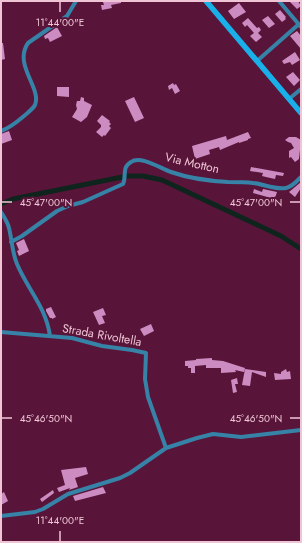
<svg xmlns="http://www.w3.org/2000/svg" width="302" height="543" viewBox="0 0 302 543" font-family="Jost,sans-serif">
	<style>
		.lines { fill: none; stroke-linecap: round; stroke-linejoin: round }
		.canal { stroke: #10241e; stroke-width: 5 }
		.building { fill: #cc8cc2 }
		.minor { stroke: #3683a7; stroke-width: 4 }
		.secondary { stroke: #19afe9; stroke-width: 5.5 }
		.ticks { fill: none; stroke: #efc5d6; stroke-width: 1.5 }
		.labels { text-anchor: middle; stroke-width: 4; stroke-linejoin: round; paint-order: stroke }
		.street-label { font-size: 12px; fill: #efc5d6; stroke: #591539 }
		.ticks-label { font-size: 10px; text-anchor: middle; fill: #efc5d6; stroke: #591539; stroke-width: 4; stroke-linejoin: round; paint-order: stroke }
	</style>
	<rect width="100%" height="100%" fill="#591539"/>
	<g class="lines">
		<path class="canal" d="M1,204L13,199L127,176H143L162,180L281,236L301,249"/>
	</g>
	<path class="building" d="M121,1V3L111,5L112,8L102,10L101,5H104L103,2Z
		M289,1H298L301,6L297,9Z
		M239,3L246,12L234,19L228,11Z
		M280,10L286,17L285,18L286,19L282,22L275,14Z
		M268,16L275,24L269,28L262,20Z
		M248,18L257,28L259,27L261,30L258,33L262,37L256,42L250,36L254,33L247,25L245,27L242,23Z
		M57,27L62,36L50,42L48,38L45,39L44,36Z
		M297,31L301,36V49L290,36Z
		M1,43H3L5,59L1,60Z
		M295,52L300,60L292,65L290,62L284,64L282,61Z
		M293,72L300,80L294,86L286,77Z
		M173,83L174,85L176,84L180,91L175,94L172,88L169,90L168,86Z
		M57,87H69V97L57,96Z
		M81,97L84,98V101L92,105L87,117L81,122L72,117L77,109L76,105L77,101H80Z
		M134,97L144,118L135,122L125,101Z
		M102,115L110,121L109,122L111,124L109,126L111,128L105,136L104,135L102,137L96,132L101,127V125L97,121Z
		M9,131L12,140L1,144V134Z
		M248,132L251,138L248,139V140L239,143V142L220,150L219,147L209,150L210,154L195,159L192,146L226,136L227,140Z
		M289,137H296L301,140L299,159L295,162L291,157L289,158V151L294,148L291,143L288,142L285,140Z
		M251,167L284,173L283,176L276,175L275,179L266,177L262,176L263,173L250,171Z
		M301,182V188L295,197L289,192Z
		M254,189L262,192L263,189L277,192L274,201L270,200L271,198L253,193Z
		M24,239L29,251L19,256L17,251L19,250L16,243Z
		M51,307L56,317L52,319V318H50L46,311V309Z
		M103,308L106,315L102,316L105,323L99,325L93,312Z
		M151,324L154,331L144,336L140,329Z
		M212,358V360L223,361L245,368L244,372L235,370L236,372L221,373V368H206V365L195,366V373H191V368H188V366H185V361L196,360V359Z
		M245,369L266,372V377L252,372L250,386L242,385Z
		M286,369L287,372L290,371L291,379L275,380L274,373L281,374V372Z
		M237,378L238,384H235L237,392L233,393L231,380Z
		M86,467L88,474L75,478L78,487L69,490L70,488L59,492L57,488L65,485L61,470Z
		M103,487L106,493L75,501L73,496Z
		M53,490L54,493L42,502L40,499Z
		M4,492L8,501L1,505V494Z"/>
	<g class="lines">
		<path class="minor" d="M279,1L301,27
			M257,61L299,24
			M289,99L301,89
			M1,131C10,128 17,122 24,116C27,113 33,109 35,105C42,88 13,65 28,43L67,16L76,1
			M1,212C4,217 8,223 9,228C12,240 12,252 17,264C28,290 46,307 50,336
			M11,242L22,236L57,211L68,206L83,202L123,184C127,176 121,168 131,162C140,155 160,168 171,172C188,178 210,181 228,182C236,182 245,182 253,183C263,184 276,190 286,188C292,187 297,181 301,177
			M1,332L72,338L102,346L132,350L146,353L145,379L148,397L166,448
			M1,516L35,512L43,509L68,494L120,478L130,473L166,448L197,438L213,434L241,437L301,430"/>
		<path class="secondary" d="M206,1L301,113"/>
	</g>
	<path class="ticks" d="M60,2V12M2,202H12M290,202H300M2,418H12M290,418H300M60,531V541"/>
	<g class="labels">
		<g class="street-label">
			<text transform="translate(192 163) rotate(13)" y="4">Via Motton</text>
			<text transform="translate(102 335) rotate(10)" y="4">Strada Rivoltella</text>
		</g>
	</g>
	<g class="ticks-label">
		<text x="60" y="26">11°44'00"E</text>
		<text x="46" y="206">45°47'00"N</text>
		<text x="256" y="206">45°47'00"N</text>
		<text x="46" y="422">45°46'50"N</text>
		<text x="256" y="422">45°46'50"N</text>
		<text x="60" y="524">11°44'00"E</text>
	</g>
	<rect width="302" height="543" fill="none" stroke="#efc5d6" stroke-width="4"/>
</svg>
